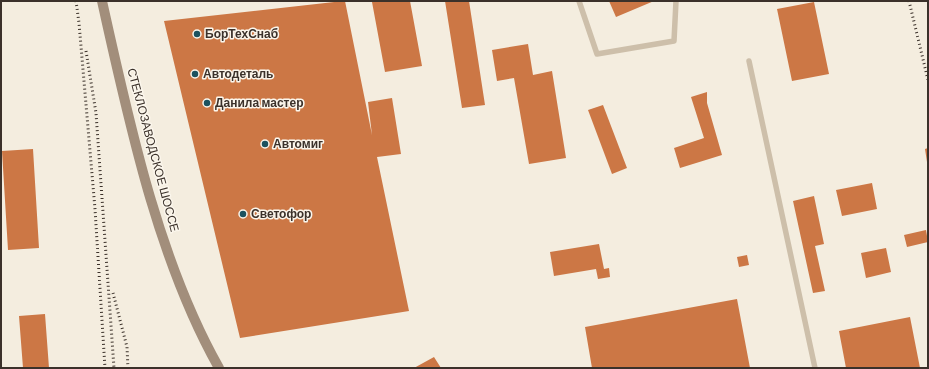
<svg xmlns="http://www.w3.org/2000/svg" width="929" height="369" viewBox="0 0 929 369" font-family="Barlow,sans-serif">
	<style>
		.building { fill: #cc7745 }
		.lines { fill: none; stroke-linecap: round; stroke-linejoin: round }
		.service { stroke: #cdbfaa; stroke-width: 5.5 }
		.secondary { stroke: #a28e7b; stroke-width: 10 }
		.rail { stroke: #3b312a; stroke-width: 3; stroke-dasharray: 1 3; stroke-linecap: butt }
		.poi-dot { fill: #1c525f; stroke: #fbf6ec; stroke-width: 1.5 }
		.labels { text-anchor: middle; stroke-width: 3; stroke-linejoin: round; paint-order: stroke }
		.poi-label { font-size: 12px; font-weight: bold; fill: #3b312a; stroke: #fbf6ec; text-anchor: start }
		.street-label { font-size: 12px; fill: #3b312a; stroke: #fbf6ec }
	</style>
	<rect width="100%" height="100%" fill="#f4eddf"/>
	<path class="building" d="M343,1H345L372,135L368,102L392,98L401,154L377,157L409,311L240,338L164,21Z
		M376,1H410L422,66L385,72L372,2Z
		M445,1H469L485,105L462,108Z
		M609,1H654L616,17Z
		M814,2L829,74L792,81L777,9Z
		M528,44L533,75L552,71L566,158L529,164L514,78L497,81L492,50Z
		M707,92V103L722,155L680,168L674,148L704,138L691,97Z
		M603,105L627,168L612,174L588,110Z
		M928,148V162H927L925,149Z
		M33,149L39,248L8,250L2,151Z
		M872,183L877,209L842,216L836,190Z
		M814,196L824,244L815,246L825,291L813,293L793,201Z
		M926,230L928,242L907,247L904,235Z
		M599,244L604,269L609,268L610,277L598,279L596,269L554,276L550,252Z
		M886,248L891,272L866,278L861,253Z
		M747,255L749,265L739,267L737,257Z
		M737,299L750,368H592L585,327Z
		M45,314L49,368H23L19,316Z
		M910,317L920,368H846L839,331Z
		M434,357L441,368H414Z"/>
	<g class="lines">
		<path class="service" d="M579,1L597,54L674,41L676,1
			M749,61L815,368"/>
		<path class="secondary" d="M102,1C129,122 158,260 219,368"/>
		<path class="rail" d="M76,1L79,23L95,209L105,368
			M909,1L928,80
			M86,51L96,113L114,368
			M113,293L127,347L128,368"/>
	</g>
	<g class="poi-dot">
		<circle cx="197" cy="34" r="4"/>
		<circle cx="195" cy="74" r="4"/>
		<circle cx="207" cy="103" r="4"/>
		<circle cx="265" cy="144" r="4"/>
		<circle cx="243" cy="214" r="4"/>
	</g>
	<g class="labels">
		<g class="poi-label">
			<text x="205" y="38">БорТехСнаб</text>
			<text x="203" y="78">Автодеталь</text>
			<text x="215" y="107">Данила мастер</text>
			<text x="273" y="148">Автомиг</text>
			<text x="251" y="218">Светофор</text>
		</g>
		<g class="street-label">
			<text transform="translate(153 150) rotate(75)" y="4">СТЕКЛОЗАВОДСКОЕ ШОССЕ</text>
		</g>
	</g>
	<rect width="929" height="369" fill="none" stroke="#3b312a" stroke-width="4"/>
</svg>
